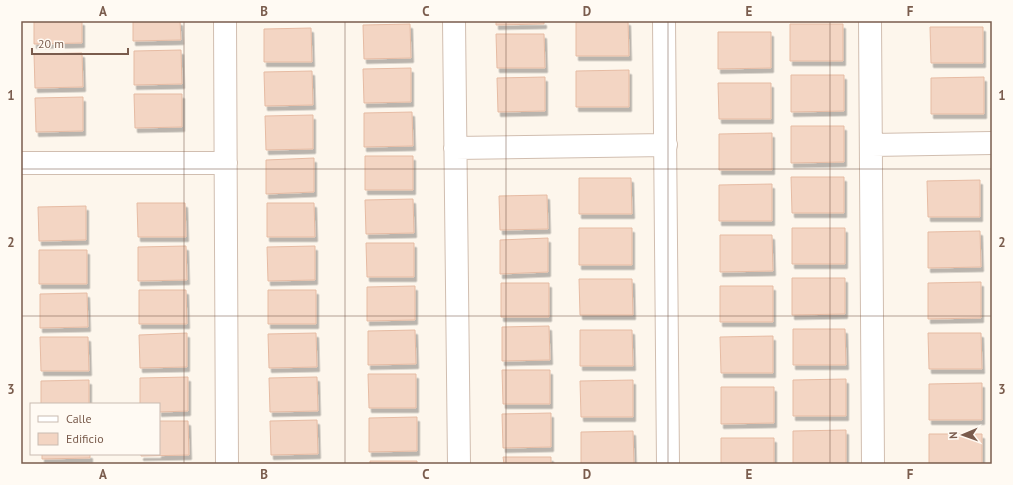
<svg xmlns="http://www.w3.org/2000/svg" width="1013" height="485" viewBox="0 0 1013 485" font-family="'PT Sans',sans-serif">
	<style>
		.building { fill: #f3d5c3; stroke: #e6bba3; filter: url(#shadow) }
		.lines { fill: none; stroke-linecap: round; stroke-linejoin: round }
		.minor-casing { stroke: #d1beb0; stroke-width: 24 }
		.minor { stroke: #fff; stroke-width: 22 }
		.grid { fill: none; stroke: #7a5c4d; stroke-width: 1; stroke-opacity: 0.55 }
		.neatline { fill: none; stroke: #7a5c4d; stroke-width: 1.5 }
		.grid-label { font-size: 13px; text-anchor: middle; font-weight: bold; fill: #7a5c4d }
	</style>
	<defs>
		<filter id="shadow"><feDropShadow dx="2.5" dy="4.5" stdDeviation="0" flood-color="#0004"/></filter>
	</defs>
	<rect width="100%" height="100%" fill="#fdf6ec"/>
	<path class="building" d="M34,21H82V43L34,44Z
		M133,21H180L181,40L133,41Z
		M496,21H544V24L496,25Z
		M576,21H628L629,56H576Z
		M410,24L411,58L364,59L363,25Z
		M790,24H843V61H790Z
		M930,27H983V63H931Z
		M311,28L312,62H264V29Z
		M718,32H771V68L718,69Z
		M496,34H544L545,68H497Z
		M181,50L182,84L134,85V51Z
		M82,53L83,87L35,88L34,54Z
		M411,68V102L364,103L363,69Z
		M629,70V107H576V71Z
		M312,71L313,105L265,106L264,72Z
		M791,75H844V111L791,112Z
		M545,77V111L498,112L497,78Z
		M984,77V114H931V78Z
		M718,83H771V119H719Z
		M134,94H182V127L135,128Z
		M83,97V131L36,132L35,98Z
		M412,112L413,146L364,147V113Z
		M313,115V149L266,150L265,116Z
		M791,126H844V162L791,163Z
		M772,133V170H719V134Z
		M365,156H413V190H365Z
		M314,158V192L266,194V160Z
		M791,177H844V213H792Z
		M579,178H631L632,214H579Z
		M980,180V217H928L927,181Z
		M772,184V221H719V185Z
		M547,195L548,229L500,230L499,196Z
		M413,199L414,233L366,234L365,200Z
		M137,203H185L186,237H138Z
		M267,203H314L315,237H267Z
		M86,206V240L39,241L38,207Z
		M579,228H632V265H579Z
		M792,228H845V264H792Z
		M980,231L981,267L928,268V232Z
		M720,235H772L773,271L720,272Z
		M548,238V272L500,274V240Z
		M366,243H414V277H367Z
		M186,246L187,280L138,281V247Z
		M315,246V280L268,281L267,247Z
		M39,250H87V284H39Z
		M792,278H845V314L792,315Z
		M579,279H632L633,315H580Z
		M981,282V318L928,319V283Z
		M501,283H549V317H501Z
		M415,286V320L367,321V287Z
		M720,286H773V322H720Z
		M139,290H186L187,324H139Z
		M268,290H316V324H268Z
		M87,293L88,327L40,328V294Z
		M549,326L550,360L502,361V327Z
		M793,329H845L846,365H793Z
		M415,330L416,364L368,365V331Z
		M580,330H632L633,366H580Z
		M187,333V367L140,368L139,335Z
		M316,333L317,367L269,368L268,334Z
		M928,333H981L982,369H929Z
		M773,336V373H721L720,337Z
		M40,337H88L89,371H41Z
		M502,370H550V404H503Z
		M368,374H416V408H369Z
		M188,377V411L159,412V404H140V378Z
		M317,377L318,411L270,412L269,378Z
		M846,379V416H793V380Z
		M89,380V404H41V381Z
		M633,380V417H581L580,381Z
		M982,383V420H929V384Z
		M721,387H774V423L721,424Z
		M551,413V447L503,448L502,414Z
		M417,417V451L369,452V418Z
		M317,420L318,454L271,455L270,421Z
		M159,421H188L189,455L141,456V454H159Z
		M846,430V464H793V431Z
		M633,431L634,464H581V432Z
		M929,434H982V464H929Z
		M721,438H774V464H721Z
		M42,454H90V458L42,459Z
		M503,457H551V464H504Z
		M370,461H417V464H370Z"/>
	<g class="lines">
		<g class="minor-casing">
			<path id="minor" d="M225,21L227,464
				M454,21L459,464
				M664,21L668,464
				M870,21L873,464
				M872,145L992,143
				M455,148L666,145
				M21,163H226"/>
		</g>
		<use href="#minor" class="minor"/>
	</g>
	<path class="grid" d="M184,21V464M345,21V464M506,21V464M668,21V464M830,21V464M21,169H992M21,316H992"/>
	<rect width="1013" height="485" fill="none" stroke="#fffaf3" stroke-width="44"/>
	<rect x="30" y="403" width="130" height="52" fill="#fffaf3" stroke="#cabbb1"/>
	<rect x="38" y="416" width="20" height="6" fill="#ffffff" stroke="#cabbb1"/>
	<text x="66" y="423" font-size="12" fill="#7a5c4d">Calle</text>
	<rect x="38" y="433" width="20" height="12" fill="#f3d5c3" stroke="#cabbb1"/>
	<text x="66" y="443" font-size="12" fill="#7a5c4d">Edificio</text>
	<g transform="translate(963 435) rotate(268)" stroke="#fffaf3" stroke-width="3" paint-order="stroke">
	<path d="M0-3L7 15L0 10L-7 15Z" fill="#7a5c4d"/>
	<text y="-6" font-size="11" font-weight="bold" text-anchor="middle" fill="#7a5c4d">N</text>
	</g>
	<path d="M32 48v6h96v-6" fill="none" stroke="#7a5c4d" stroke-width="2"/>
	<text x="38" y="48" font-size="12" fill="#7a5c4d" stroke="#fffaf3" stroke-width="3" paint-order="stroke">20 m</text>
	<rect x="22" y="22" width="969" height="441" class="neatline"/>
	<g class="grid-label">
		<text x="103" y="16">A</text>
		<text x="264" y="16">B</text>
		<text x="426" y="16">C</text>
		<text x="587" y="16">D</text>
		<text x="749" y="16">E</text>
		<text x="910" y="16">F</text>
		<text x="11" y="100">1</text>
		<text x="1002" y="100">1</text>
		<text x="11" y="247">2</text>
		<text x="1002" y="247">2</text>
		<text x="11" y="394">3</text>
		<text x="1002" y="394">3</text>
		<text x="103" y="479">A</text>
		<text x="264" y="479">B</text>
		<text x="426" y="479">C</text>
		<text x="587" y="479">D</text>
		<text x="749" y="479">E</text>
		<text x="910" y="479">F</text>
	</g>
</svg>
